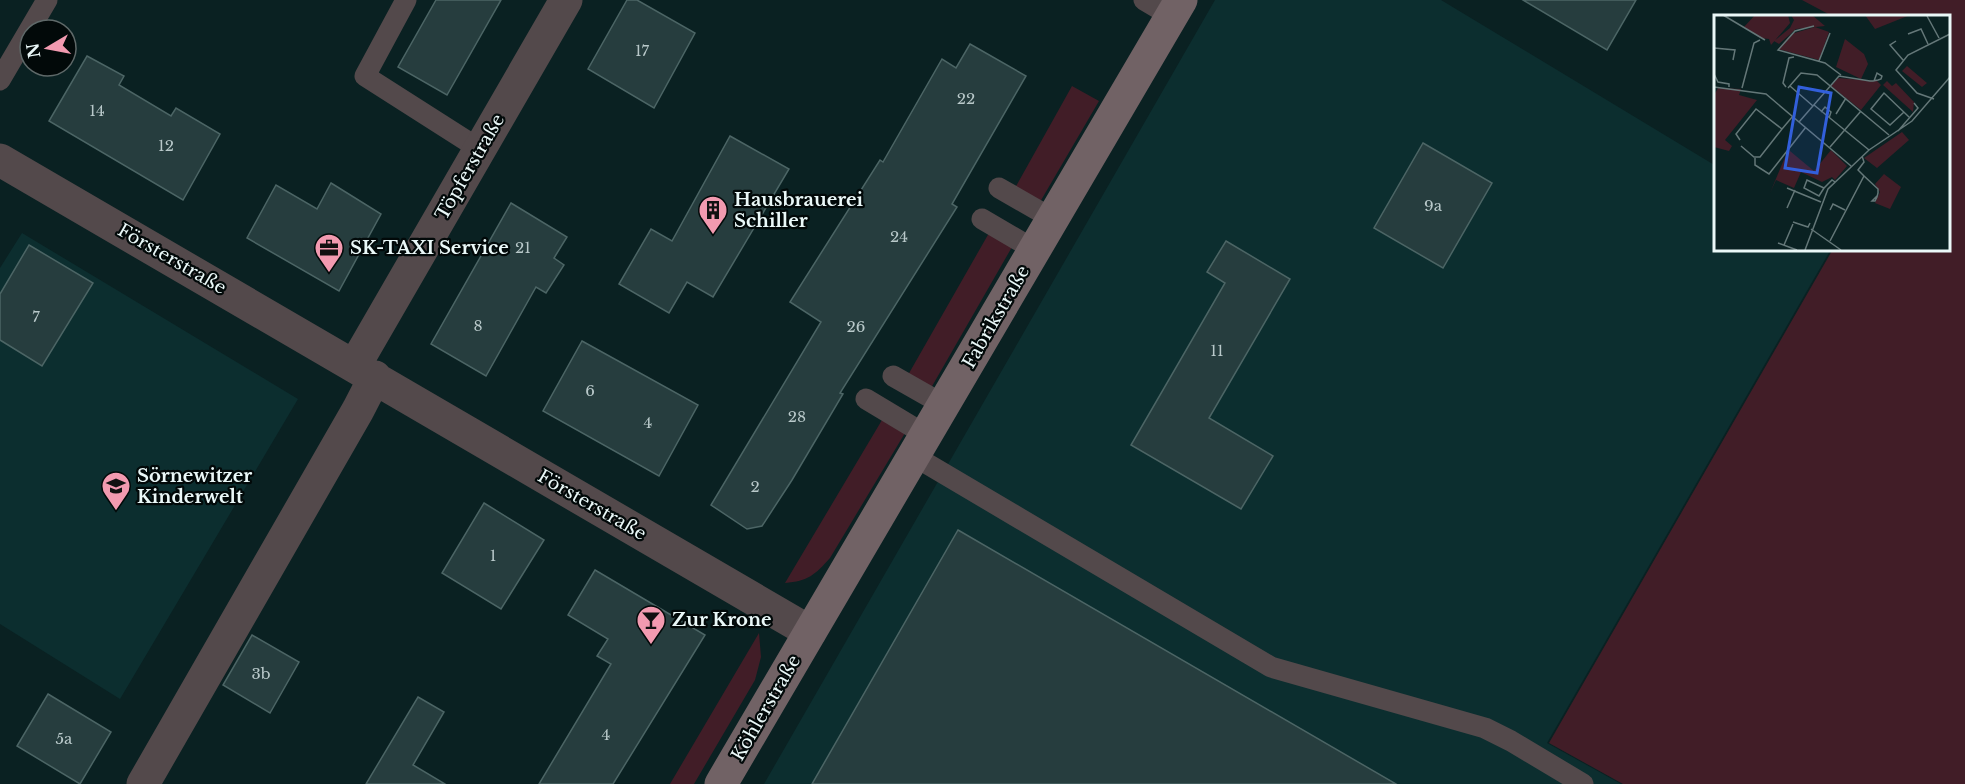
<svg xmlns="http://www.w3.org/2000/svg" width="1965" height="784" viewBox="0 0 1965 784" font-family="'Libre Baskerville',serif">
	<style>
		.built { fill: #0c2e2f }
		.green { fill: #411d27 }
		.building { fill: #263d3e; stroke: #4c6565; stroke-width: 1.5 }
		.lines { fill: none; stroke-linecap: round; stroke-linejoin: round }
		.lane { stroke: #53494b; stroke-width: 21 }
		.street { stroke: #53494b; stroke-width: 33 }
		.secondary { stroke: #716265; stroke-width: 33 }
		.labels { text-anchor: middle; stroke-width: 4.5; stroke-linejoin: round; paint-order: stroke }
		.number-label { font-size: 15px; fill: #b9c9ca }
		.street-label { font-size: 18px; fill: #eaf8f8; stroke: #020909 }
		.poi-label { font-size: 18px; font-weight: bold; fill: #eaf8f8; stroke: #020909; text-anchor: start }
		.inset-road { fill: none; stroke: #647778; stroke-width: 1.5 }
		.view { fill: #325fdb; fill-opacity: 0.15; stroke: #325fdb; stroke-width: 3 }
		.inset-edge { fill: none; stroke: #eaf8f8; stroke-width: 3 }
	</style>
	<rect width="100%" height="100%" fill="#0a2122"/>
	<path class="built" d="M1215,0H1441L1716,166V249H1831L1547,743L1621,784H764Z
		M22,233L298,399L120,699L0,624V268Z"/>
	<path class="green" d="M1802,0H1965V784H1623L1549,743L1833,249H1948V16H1832Z
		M1072,86L1099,101L1040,202L1015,188Z
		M989,233L1012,247L931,388L908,375Z
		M882,420L905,433L830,558C815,575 808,581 785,583Z
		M759,633L761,657L755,680L694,784H670Z"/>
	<path class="building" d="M436,0H501L447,95L398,67Z
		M627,0H637L695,33L654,108L588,69Z
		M1523,0H1636L1607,50Z
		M970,44L1026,76L952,204L957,207L840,393L843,394L792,480L762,526L747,529L711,505L821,322L790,302L880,160L883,162L942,59L956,68Z
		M87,56L124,76L119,85L171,116L176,108L220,134L183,200L49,121Z
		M730,136L789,169L713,297L687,282L669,313L619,284L651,229L672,241Z
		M1423,143L1492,183L1443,268L1374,228Z
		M331,183L381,214L339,291L247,238L276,185L317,209Z
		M511,203L567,237L554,258L564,265L546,293L536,287L486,376L431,344Z
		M1226,241L1290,279L1209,418L1273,456L1241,509L1131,445L1225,283L1207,272Z
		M29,245L93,283L42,366L0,340V294Z
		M582,341L698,405L659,476L543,411Z
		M484,503L544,540L501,609L442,573Z
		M958,530L1396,784H812Z
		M595,570L705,635L613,784H539L611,664L597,656L608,639L568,615Z
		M252,635L299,662L270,713L223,685Z
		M48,694L111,732L80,784L17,746Z
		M418,697L444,712L413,765L445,784H366Z"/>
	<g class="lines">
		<path class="lane" d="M406,0L365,76L481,150
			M1144,0L1171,16
			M0,80L47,0
			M999,188L1053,219
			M982,219L1035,250
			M893,376L944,405
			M866,399L926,435
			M914,456L1271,667L1485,728L1511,741L1583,784"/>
		<path class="street" d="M0,160L810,632
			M355,365L566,0
			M143,784L358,410L375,377"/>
		<path class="secondary" d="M721,784L1181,0"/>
	</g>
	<defs>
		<g id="building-pin" transform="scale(1.5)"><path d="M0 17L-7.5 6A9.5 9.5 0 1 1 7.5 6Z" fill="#f29ab0" stroke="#020909"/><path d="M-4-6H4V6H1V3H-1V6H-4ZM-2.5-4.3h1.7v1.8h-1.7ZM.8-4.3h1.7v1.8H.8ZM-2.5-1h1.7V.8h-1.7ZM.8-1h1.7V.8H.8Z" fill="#111"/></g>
		<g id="office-pin" transform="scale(1.5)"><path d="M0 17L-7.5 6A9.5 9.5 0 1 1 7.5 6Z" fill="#f29ab0" stroke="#020909"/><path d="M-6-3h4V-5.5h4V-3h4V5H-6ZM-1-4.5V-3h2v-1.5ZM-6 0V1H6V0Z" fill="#111"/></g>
		<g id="school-pin" transform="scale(1.5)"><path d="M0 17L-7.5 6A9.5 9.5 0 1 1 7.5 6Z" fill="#f29ab0" stroke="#020909"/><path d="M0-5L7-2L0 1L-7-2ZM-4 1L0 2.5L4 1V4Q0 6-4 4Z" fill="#111"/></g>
		<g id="bar-pin" transform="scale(1.5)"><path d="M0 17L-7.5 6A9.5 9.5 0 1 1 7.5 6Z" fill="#f29ab0" stroke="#020909"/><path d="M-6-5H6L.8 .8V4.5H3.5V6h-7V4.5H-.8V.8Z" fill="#111"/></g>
	</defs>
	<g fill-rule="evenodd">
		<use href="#building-pin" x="713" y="210"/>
		<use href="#office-pin" x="329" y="248"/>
		<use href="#school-pin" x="116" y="486"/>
		<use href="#bar-pin" x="651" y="620"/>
	</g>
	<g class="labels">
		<g class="number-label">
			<text x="642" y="56">17</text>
			<text x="966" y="104">22</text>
			<text x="97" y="116">14</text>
			<text x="166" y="151">12</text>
			<text x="1433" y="211">9a</text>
			<text x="899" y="242">24</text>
			<text x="523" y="253">21</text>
			<text x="36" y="322">7</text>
			<text x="478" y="331">8</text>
			<text x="856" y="332">26</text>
			<text x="1217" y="356">11</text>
			<text x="590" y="396">6</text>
			<text x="797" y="422">28</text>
			<text x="648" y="428">4</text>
			<text x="755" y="492">2</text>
			<text x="493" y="561">1</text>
			<text x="261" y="679">3b</text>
			<text x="606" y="740">4</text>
			<text x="64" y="744">5a</text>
		</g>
		<g class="street-label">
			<text transform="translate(470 167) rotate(-60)" y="6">Töpferstraße</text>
			<text transform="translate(172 259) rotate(30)" y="6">Försterstraße</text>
			<text transform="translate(996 317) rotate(-60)" y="6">Fabrikstraße</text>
			<text transform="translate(592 505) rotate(30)" y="6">Försterstraße</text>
			<text transform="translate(766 708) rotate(-60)" y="6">Köhlerstraße</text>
		</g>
		<g class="poi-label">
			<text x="734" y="206">Hausbrauerei<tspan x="734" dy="21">Schiller</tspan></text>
			<text x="350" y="254">SK-TAXI Service</text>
			<text x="137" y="482">Sörnewitzer<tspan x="137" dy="21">Kinderwelt</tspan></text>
			<text x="672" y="626">Zur Krone</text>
		</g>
	</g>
	<g transform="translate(1714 15)">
		<rect width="236" height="236" fill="#0a2122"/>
		<path d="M41,0H74L76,8L57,30L55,24L46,23L30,12ZM77,0H98L111,11L82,14L65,29L60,26L76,13L80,5ZM151,0H196L161,14ZM101,12L115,17L105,45L64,34L77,19ZM131,24L150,39L154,49L147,64L122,52ZM193,51L213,68L208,72L188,56ZM124,63L163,66L167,70L147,95L117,71ZM173,66L178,71L182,68L200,87L199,97L169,70ZM4,73L27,74L25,80L43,85L11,125L18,131L15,136L0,132V80ZM188,117L195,125L163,153L150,143ZM117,135L133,151L121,165L118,162L108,167L87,157L80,173L62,165L56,178L71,142L76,136L100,156ZM170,159L187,172L176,194L161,188L166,177L161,169Z" fill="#411d27"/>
		<path class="inset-road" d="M9,0L51,25M213,1L225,23M100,11L81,16L64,35L111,48L127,60M194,19L207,14L214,29M182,26L176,30L189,45M0,33L21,35L19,45M105,46L116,18M0,59L4,67L15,69V72M76,71L99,91M0,72L52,79L137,151M72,72L69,68L75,43L80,42M28,73L40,28L46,25M74,73L87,58L103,60L175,120M220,84L203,78L182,55L194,40L236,19M100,90L155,135M107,97L111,92L117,97L115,103M190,97L176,110L157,94L170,78L195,102M122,99L132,83M85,107L125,61L156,66H159L164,65L167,64L168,61L163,58L160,66M184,116L204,93L200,88M26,125L22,119L42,94L68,114L79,101M27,131L40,142H46L68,114M116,132L147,96M148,141L150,147L144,155L150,161M41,143V150L55,159L92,112M73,173L107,187M110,173L105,181L90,173L93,165L110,173L118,165L121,167M73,193L81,175M116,195L119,189L131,195M79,207L94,212L96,208M97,214L127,235M116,226L150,161L164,174V178L163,182L161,186H158L163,181M64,228L83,235M70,230L79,209M91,235L114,174L155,135L198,106L236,62"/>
		<path class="view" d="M85,72L117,78L103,158L71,153Z"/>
		<rect width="236" height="236" class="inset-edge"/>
	</g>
	<g transform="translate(48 48) rotate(260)"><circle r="28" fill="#020909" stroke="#5f6969" stroke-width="1.5"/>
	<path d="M0-4.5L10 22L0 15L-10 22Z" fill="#f29ab0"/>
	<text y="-9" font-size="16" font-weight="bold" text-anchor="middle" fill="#eaf8f8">N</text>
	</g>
</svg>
